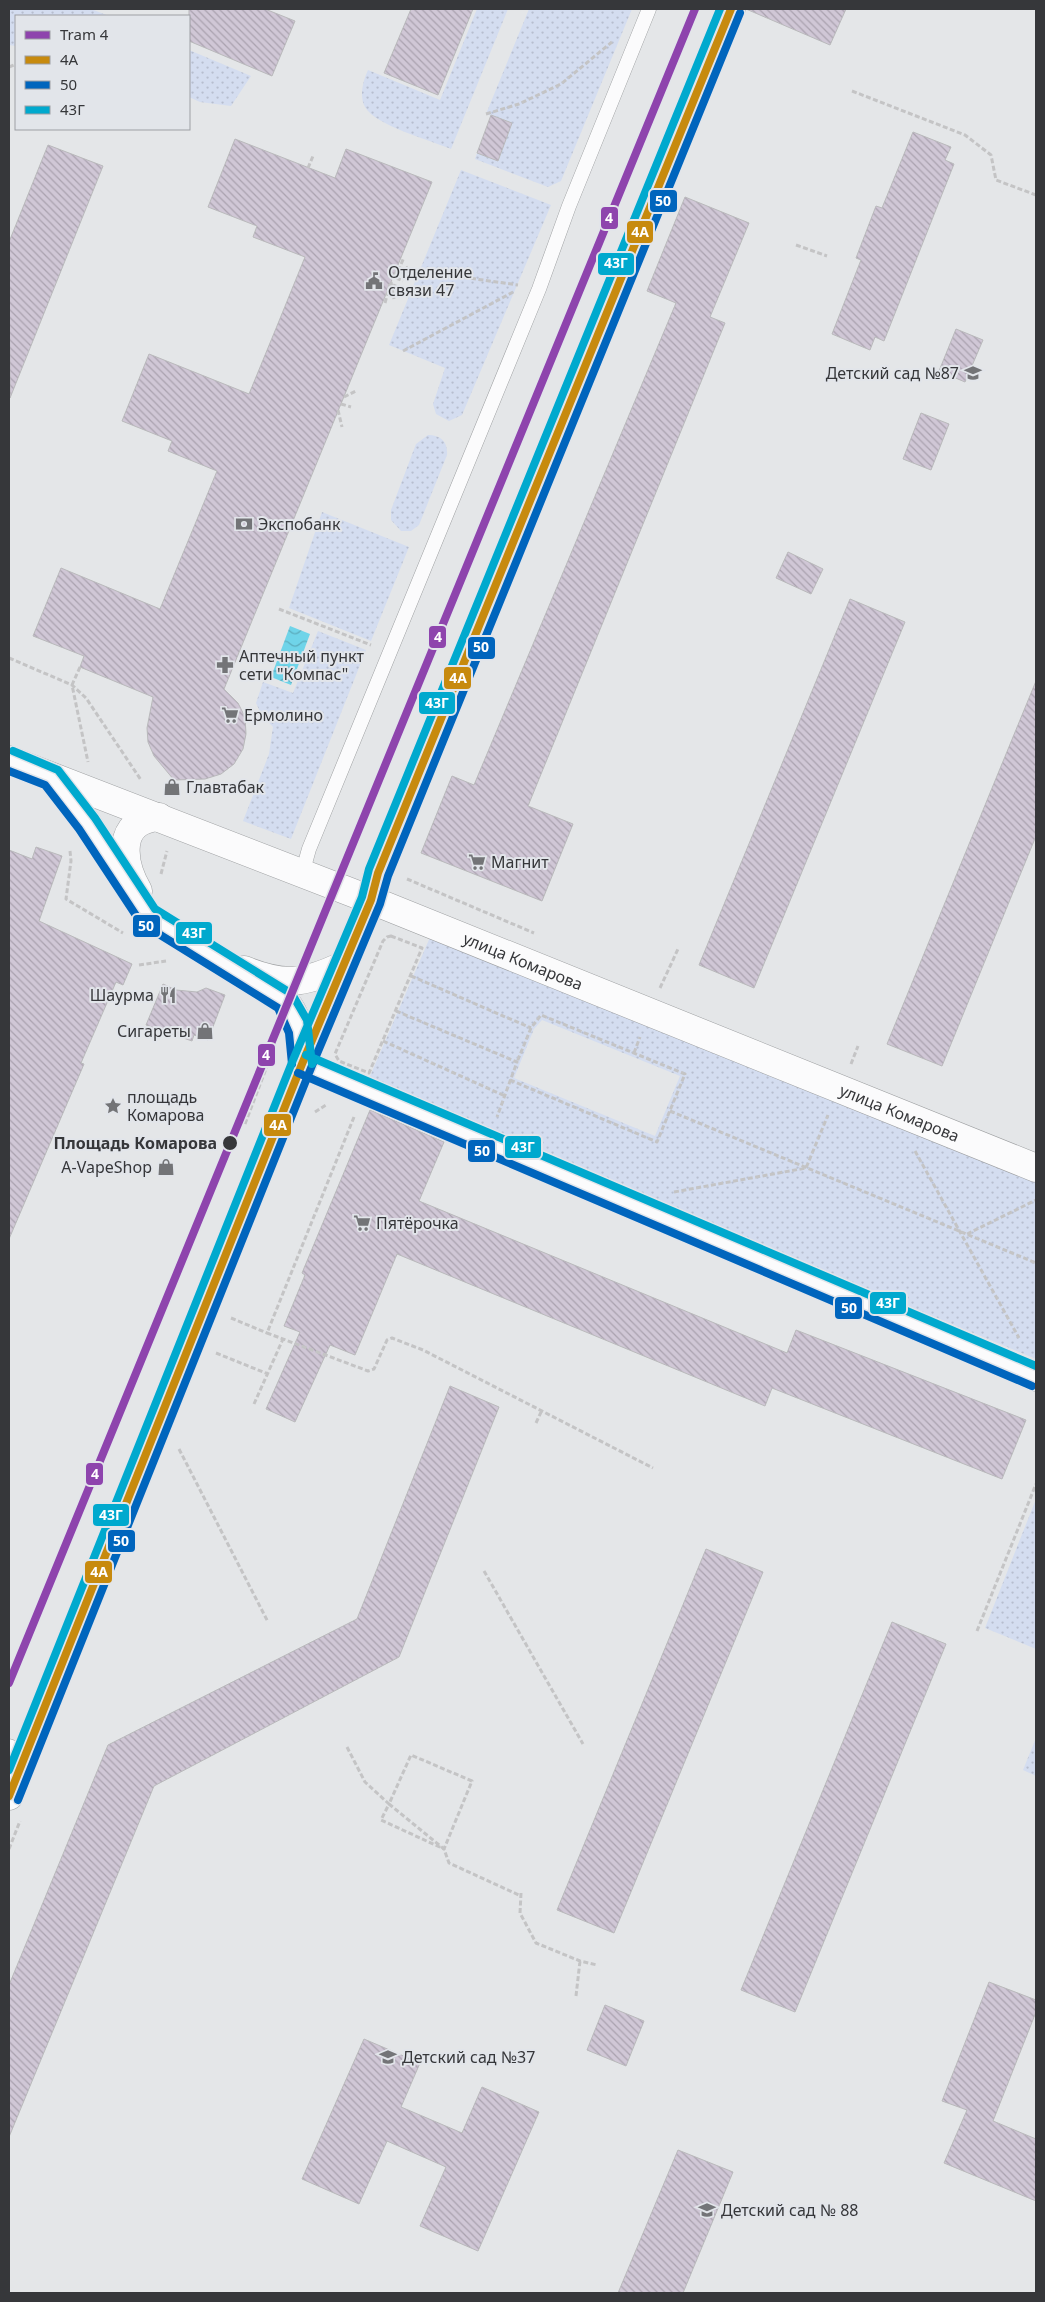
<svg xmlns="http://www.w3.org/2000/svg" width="1045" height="2302" viewBox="0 0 1045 2302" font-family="'Noto Sans',sans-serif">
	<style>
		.green { fill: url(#green-dots); fill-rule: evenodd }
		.water { fill: url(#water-waves) }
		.building { fill: url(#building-back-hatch); stroke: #b9b9bb }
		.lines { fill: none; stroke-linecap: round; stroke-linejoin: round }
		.service-casing { stroke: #9ea0a2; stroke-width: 15 }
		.minor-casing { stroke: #9ea0a2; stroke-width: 29 }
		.tertiary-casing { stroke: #9ea0a2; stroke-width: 29 }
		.secondary-casing { stroke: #9ea0a2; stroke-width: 29 }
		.path { stroke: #c4c4c5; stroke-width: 3; stroke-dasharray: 5 2.5; stroke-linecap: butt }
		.service { stroke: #fbfbfc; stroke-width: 14 }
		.minor { stroke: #fbfbfc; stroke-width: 28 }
		.tertiary { stroke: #fbfbfc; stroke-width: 28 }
		.secondary { stroke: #fbfbfc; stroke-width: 28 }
		.bus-1-casing { stroke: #e2e5ea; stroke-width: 11 }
		.bus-2-casing { stroke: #e2e5ea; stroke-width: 11 }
		.bus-3-casing { stroke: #e2e5ea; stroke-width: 11 }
		.bus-1 { stroke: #c78a0e; stroke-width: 8 }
		.bus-2 { stroke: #0065bd; stroke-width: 8 }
		.bus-3 { stroke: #00a9ce; stroke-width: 8 }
		.tram-1-casing { stroke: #e2e5ea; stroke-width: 11 }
		.tram-1 { stroke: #8e44ad; stroke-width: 8 }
		.stop-dot { fill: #36373a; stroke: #e2e5ea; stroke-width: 2 }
		.labels { text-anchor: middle; stroke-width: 4; stroke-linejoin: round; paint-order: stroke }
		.poi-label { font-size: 16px; fill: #36373a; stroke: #e2e5ea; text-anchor: start }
		.street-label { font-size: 16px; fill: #36373a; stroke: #e2e5ea }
		.stop-label { font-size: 16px; font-weight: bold; fill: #36373a; stroke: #e2e5ea; text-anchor: end }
		.line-badge { stroke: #e2e5ea; stroke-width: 2 }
		.badge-label { font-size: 14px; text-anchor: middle; font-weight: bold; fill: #fff }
	</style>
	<defs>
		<pattern id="green-dots" width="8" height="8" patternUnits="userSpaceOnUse" patternTransform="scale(1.25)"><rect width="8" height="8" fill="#d4ddf0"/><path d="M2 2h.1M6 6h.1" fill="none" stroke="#b7becf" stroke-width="1.8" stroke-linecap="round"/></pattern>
		<pattern id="water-waves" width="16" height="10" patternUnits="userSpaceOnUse" patternTransform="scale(1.25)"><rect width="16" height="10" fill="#6fd4e9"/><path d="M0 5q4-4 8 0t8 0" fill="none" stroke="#5cadbe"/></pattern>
		<pattern id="building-back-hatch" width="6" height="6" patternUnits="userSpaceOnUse" patternTransform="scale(1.25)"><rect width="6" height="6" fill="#d0c7d6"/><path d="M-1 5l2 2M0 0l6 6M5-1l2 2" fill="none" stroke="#aaa2af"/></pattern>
	</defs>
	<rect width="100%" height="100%" fill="#e4e6e8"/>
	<path class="green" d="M9,9H91L109,16H16V46L9,45Z
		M477,9H508L451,149C430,140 376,126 365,107C359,96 363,81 368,70L440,100Z
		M529,9H632L561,181L548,187L475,159L477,153L498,161L512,123L486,114Z
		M189,50L251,76L231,106L200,102L189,97Z
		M461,170L551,205L462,415L449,421L436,414L433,404L445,368L389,345Z
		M428,435C441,435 448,442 447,455L419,525L411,531H401L391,520V510L416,444Z
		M322,512L409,547L371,641L289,608Z
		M318,631L366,650L291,839L243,821L269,754L273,727L261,714L256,703L263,682L293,693Z
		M431,935L1036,1178V1359L367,1083ZM542,1020L680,1076L655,1136L514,1078L534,1029Z
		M1036,1499V1649L985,1628Z
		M1036,1738V1776L1023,1770Z"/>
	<path class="water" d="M290,626L310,634L291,685L271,677Z"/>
	<path class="building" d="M189,9H265L295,21L272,76L189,41Z
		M411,9H473L438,95L384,73Z
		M746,9H846L830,45Z
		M491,115L512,123L498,161L477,153Z
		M913,132L951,147L945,160L954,164L884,341L875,337L870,350L832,334L861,260L856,258L876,206L882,208Z
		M235,139L335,178L346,149L432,182L224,689L238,703L245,717L246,734L243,749L234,764L221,774L205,779L174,780L154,756L148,742L147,728L153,697L80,667L84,656L33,636L61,568L160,609L217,471L168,451L172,441L122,421L149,354L249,394L277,326L305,257L253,237L257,226L208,207Z
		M48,145L103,166L10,398L9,242Z
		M685,197L749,223L710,317L725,323L528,806L573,824L542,901L421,853L452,776L474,785L676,303L647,291Z
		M956,329L983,340L965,382L939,371Z
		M921,413L949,424L931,470L903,459Z
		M788,552L823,569L811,594L776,578Z
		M850,599L905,622L754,988L699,965Z
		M1036,681V836L942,1066L887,1044Z
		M36,847L62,856L39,921L132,964L123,985L116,982L81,1063L84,1064L9,1239V850L32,859Z
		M163,984L176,990L197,992L206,988L225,995L208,1040L194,1035L192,1041L146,1025Z
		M370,1110L444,1142L419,1201L787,1353L796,1330L1026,1420L1002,1479L772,1388L765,1406L397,1254L355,1355L330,1345L295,1422L266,1409L300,1332L284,1326L305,1275L302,1273Z
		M450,1386L499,1407L399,1657L154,1786L9,2137V1985L108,1745L357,1619Z
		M706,1549L763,1572L614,1933L557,1910Z
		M892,1622L946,1644L795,2012L741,1990Z
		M989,1982L1036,2000V2012L993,2121L1036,2139V2201L944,2163L967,2110L942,2101Z
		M605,2005L644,2021L626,2066L587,2050Z
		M364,2039L420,2063L401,2107L462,2133L482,2087L539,2112L478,2251L420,2226L446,2167L387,2141L359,2204L302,2179Z
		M678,2150L733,2172L683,2293H618Z"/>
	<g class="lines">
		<g class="service-casing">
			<path id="service" d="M302,874L309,849L539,289L569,206L649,9
				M9,1746L26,1752"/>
		</g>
		<g class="minor-casing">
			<path id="minor" d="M138,891C122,863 115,820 159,817
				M244,970C283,986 304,984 342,966"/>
		</g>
		<g class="tertiary-casing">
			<g id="tertiary">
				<path id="s1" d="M9,760L371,900L1036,1168"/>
				<path d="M51,777L87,823L148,916L285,1001C301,1020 301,1040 302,1064L1036,1377"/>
			</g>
		</g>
		<g class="secondary-casing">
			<path id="secondary" d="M9,1796L302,1064L371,900L378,873L731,9"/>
		</g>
		<path class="path" d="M9,67L16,64
			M852,91L965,135L991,155L996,180L1036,195
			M486,114L519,104L561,84L612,42
			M308,168L313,156
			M796,245L827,256
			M419,271L518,285
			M393,276L398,272L404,257
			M393,278L408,267
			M396,278L403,281
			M391,282L394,299
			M393,285L400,288
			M385,303L390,284
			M403,351L515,291
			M344,397L356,391
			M341,404L351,407
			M338,410L342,427
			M279,609L371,645
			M9,658L72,685L86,698L141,780
			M80,667L72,685L88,762
			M70,851L71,861L66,899L123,933
			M161,874L167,851
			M407,879L534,933
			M391,936L422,948L369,1073L339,1061L335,1054L383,941L387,937Z
			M139,965L166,961
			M411,976L531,1028
			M660,988L678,949
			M396,1011L517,1062L497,1117
			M383,1041L505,1096
			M634,1053L640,1037
			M851,1064L858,1046
			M510,1080L657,1142L685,1074L541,1015L531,1028L517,1062
			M670,1111L1036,1263
			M315,1112L326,1105
			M354,1117L267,1333L368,1371L374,1369L387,1340L392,1338L423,1350L653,1468
			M245,1124L272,1053
			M915,1151L1019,1338
			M674,1192L806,1168L828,1115
			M967,1234L1036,1200
			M231,1318L267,1333
			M216,1353L268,1374
			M254,1404L283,1339
			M536,1423L542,1410
			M179,1449L268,1622
			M484,1571L583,1744
			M977,1631L1036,1484
			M347,1747L365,1782L389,1804L381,1820L444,1849L472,1781L411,1755L389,1804L444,1849L449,1863L521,1896
			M9,1849L20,1821
			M521,1893L520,1913L536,1943L580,1961L597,1965
			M576,1996L580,1961"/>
		<use href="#service" class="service"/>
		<use href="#minor" class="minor"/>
		<use href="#tertiary" class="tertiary"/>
		<use href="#secondary" class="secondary"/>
		<g class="bus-1-casing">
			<path id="bus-1" d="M9,1796L302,1064L371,900L378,873L731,9"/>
		</g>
		<g class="bus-2-casing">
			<path id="bus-2" d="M9,771L45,785L79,829L141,923L278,1008L289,1033L292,1064
				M298,1073L1032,1386
				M18,1800L311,1068L380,904L388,876L740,13"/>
		</g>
		<g class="bus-3-casing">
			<path id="bus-3" d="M13,751L58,770L95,818L155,909L292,994L307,1020L312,1064
				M306,1055L1036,1366
				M9,1770L293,1060L362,897L369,869L720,9"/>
		</g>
		<use href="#bus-1" class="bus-1"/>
		<use href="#bus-2" class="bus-2"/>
		<use href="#bus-3" class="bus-3"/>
		<g class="tram-1-casing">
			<path id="tram-1" d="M9,1683L695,9"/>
		</g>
		<use href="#tram-1" class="tram-1"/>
	</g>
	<defs>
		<g id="civic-bare" transform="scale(1.35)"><path d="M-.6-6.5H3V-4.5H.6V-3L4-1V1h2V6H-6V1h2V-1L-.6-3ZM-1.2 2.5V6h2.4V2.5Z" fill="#737477" stroke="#e2e5ea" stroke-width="2.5" paint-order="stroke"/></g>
		<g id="school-bare" transform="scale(1.35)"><path d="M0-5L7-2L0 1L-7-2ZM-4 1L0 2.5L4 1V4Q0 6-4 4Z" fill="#737477" stroke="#e2e5ea" stroke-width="2.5" paint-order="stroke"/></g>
		<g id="bank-bare" transform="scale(1.35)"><path d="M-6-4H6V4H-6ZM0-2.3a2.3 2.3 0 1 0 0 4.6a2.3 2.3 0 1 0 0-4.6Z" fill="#737477" stroke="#e2e5ea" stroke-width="2.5" paint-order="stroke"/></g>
		<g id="pharmacy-bare" transform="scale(1.35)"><path d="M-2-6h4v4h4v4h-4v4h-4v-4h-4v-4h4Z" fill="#737477" stroke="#e2e5ea" stroke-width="2.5" paint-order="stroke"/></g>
		<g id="supermarket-bare" transform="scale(1.35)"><path d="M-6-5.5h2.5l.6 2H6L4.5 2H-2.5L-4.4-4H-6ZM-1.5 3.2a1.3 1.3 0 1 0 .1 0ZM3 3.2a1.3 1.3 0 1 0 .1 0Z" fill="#737477" stroke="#e2e5ea" stroke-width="2.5" paint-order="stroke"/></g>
		<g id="shop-bare" transform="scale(1.35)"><path d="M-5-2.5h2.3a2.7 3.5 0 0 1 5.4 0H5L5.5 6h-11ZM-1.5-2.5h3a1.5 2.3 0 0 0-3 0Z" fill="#737477" stroke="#e2e5ea" stroke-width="2.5" paint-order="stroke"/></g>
		<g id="restaurant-bare" transform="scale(1.35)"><path d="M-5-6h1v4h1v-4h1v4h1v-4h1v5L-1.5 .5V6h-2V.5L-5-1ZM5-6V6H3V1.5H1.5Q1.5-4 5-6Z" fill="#737477" stroke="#e2e5ea" stroke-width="2.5" paint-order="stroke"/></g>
		<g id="sight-bare" transform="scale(1.35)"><path d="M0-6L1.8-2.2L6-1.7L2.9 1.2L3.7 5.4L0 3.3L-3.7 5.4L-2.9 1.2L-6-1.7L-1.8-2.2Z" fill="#737477" stroke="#e2e5ea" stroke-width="2.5" paint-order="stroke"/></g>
	</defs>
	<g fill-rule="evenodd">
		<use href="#civic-bare" x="374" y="281"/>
		<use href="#school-bare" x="973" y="373"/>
		<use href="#bank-bare" x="244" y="524"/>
		<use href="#pharmacy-bare" x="225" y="665"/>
		<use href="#supermarket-bare" x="230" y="715"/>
		<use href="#shop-bare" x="172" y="787"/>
		<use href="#supermarket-bare" x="477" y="862"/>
		<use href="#restaurant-bare" x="168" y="995"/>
		<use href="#shop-bare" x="205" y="1031"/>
		<use href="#sight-bare" x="113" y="1106"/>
		<use href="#shop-bare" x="166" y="1167"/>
		<use href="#supermarket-bare" x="362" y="1223"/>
		<use href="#school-bare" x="388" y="2057"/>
		<use href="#school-bare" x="707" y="2210"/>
	</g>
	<circle class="stop-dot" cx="230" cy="1143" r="8"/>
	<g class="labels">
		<g class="poi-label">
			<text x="388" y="278">Отделение<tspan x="388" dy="18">связи 47</tspan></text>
			<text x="959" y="379" text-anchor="end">Детский сад №87</text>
			<text x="258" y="530">Экспобанк</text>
			<text x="239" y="662">Аптечный пункт<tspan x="239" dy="18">сети "Компас"</tspan></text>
			<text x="244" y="721">Ермолино</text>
			<text x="186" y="793">Главтабак</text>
			<text x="491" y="868">Магнит</text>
			<text x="154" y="1001" text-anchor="end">Шаурма</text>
			<text x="191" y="1037" text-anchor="end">Сигареты</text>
			<text x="127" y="1103">площадь<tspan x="127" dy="18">Комарова</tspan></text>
			<text x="152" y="1173" text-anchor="end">A-VapeShop</text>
			<text x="376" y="1229">Пятёрочка</text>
			<text x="402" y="2063">Детский сад №37</text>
			<text x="721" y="2216">Детский сад № 88</text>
		</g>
		<g class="street-label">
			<text dy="6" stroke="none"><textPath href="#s1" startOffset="552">улица Комарова</textPath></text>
			<text dy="6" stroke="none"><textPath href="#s1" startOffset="958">улица Комарова</textPath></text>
		</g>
		<g class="stop-label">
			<text x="217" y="1149">Площадь Комарова</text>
		</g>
	</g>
	<g class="line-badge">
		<rect x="649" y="189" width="29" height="24" rx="5" fill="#0065bd"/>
		<rect x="600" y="206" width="19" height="24" rx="5" fill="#8e44ad"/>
		<rect x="626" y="220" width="28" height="24" rx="5" fill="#c78a0e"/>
		<rect x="597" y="252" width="38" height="24" rx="5" fill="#00a9ce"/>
		<rect x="428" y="625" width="19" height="24" rx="5" fill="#8e44ad"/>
		<rect x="467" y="636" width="29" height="24" rx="5" fill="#0065bd"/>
		<rect x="443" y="666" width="29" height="24" rx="5" fill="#c78a0e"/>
		<rect x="418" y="691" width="38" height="24" rx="5" fill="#00a9ce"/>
		<rect x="132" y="914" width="29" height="24" rx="5" fill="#0065bd"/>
		<rect x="175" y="921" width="38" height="24" rx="5" fill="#00a9ce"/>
		<rect x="257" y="1043" width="19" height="24" rx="5" fill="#8e44ad"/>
		<rect x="263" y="1113" width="29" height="24" rx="5" fill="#c78a0e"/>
		<rect x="504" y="1135" width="38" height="24" rx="5" fill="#00a9ce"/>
		<rect x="467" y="1139" width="29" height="24" rx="5" fill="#0065bd"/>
		<rect x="869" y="1291" width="38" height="24" rx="5" fill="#00a9ce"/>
		<rect x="834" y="1296" width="29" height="24" rx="5" fill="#0065bd"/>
		<rect x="85" y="1462" width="19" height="24" rx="5" fill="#8e44ad"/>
		<rect x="92" y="1503" width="38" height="24" rx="5" fill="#00a9ce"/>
		<rect x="107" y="1529" width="29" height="24" rx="5" fill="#0065bd"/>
		<rect x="84" y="1560" width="29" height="24" rx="5" fill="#c78a0e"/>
	</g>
	<g class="badge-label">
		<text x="663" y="206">50</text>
		<text x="609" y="223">4</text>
		<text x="640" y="237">4А</text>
		<text x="616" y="268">43Г</text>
		<text x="438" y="642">4</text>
		<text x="481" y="652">50</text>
		<text x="458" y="683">4А</text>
		<text x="437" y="708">43Г</text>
		<text x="146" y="931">50</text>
		<text x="194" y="938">43Г</text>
		<text x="266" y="1060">4</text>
		<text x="278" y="1130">4А</text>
		<text x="523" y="1152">43Г</text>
		<text x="482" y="1156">50</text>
		<text x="888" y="1308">43Г</text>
		<text x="849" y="1313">50</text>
		<text x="95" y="1479">4</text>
		<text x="111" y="1520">43Г</text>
		<text x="121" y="1546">50</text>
		<text x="99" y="1577">4А</text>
	</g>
	<rect width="1045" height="2302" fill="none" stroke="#36373a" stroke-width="20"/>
	<rect x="15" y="15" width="175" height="115" fill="#e2e5ea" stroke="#9d9fa4"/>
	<rect x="25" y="31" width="25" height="8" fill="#8e44ad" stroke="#9d9fa4"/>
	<text x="60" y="40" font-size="15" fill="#36373a">Tram 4</text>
	<rect x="25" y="56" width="25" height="8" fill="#c78a0e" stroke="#9d9fa4"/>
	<text x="60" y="65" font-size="15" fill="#36373a">4А</text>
	<rect x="25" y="81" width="25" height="8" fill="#0065bd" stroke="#9d9fa4"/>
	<text x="60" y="90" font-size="15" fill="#36373a">50</text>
	<rect x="25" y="106" width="25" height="8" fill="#00a9ce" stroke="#9d9fa4"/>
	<text x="60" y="115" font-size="15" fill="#36373a">43Г</text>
</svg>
